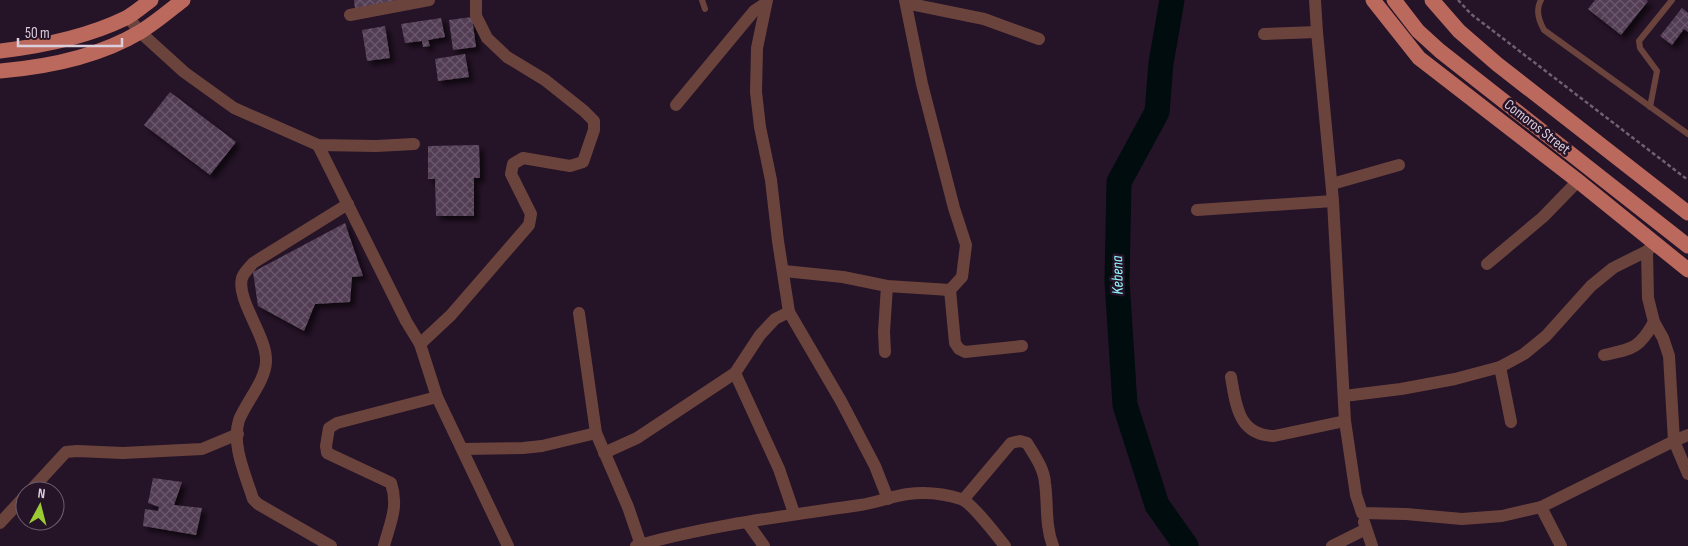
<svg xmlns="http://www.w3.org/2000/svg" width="1688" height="546" font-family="'Sofia Sans Condensed',sans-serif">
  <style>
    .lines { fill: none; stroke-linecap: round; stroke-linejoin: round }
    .river { stroke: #000c0e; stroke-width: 25 }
    .building { fill: url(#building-cross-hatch); filter: url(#shadow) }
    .path { stroke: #706072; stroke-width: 2.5; stroke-dasharray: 4 2.5; stroke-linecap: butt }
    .lane { stroke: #6b433d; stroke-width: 6 }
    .street { stroke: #6b433d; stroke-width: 12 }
    .primary { stroke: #bb695d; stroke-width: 15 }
    .labels { text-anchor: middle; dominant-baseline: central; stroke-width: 5; stroke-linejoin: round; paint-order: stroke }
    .street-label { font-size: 15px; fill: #dbcedc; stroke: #251327 }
    .water-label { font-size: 16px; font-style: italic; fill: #92f7ff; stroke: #251327 }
  </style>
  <defs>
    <pattern id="building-cross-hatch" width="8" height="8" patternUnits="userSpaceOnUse" patternTransform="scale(1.25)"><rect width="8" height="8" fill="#533e54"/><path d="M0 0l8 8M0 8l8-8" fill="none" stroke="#6b596c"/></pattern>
    <filter id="shadow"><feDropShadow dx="4.5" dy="4.5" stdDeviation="2.5" flood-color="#0009"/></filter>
  </defs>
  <rect width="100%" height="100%" fill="#251327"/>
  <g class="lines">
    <path class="river" d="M1172 0 1161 63 1157 112 1119 182 1117 281 1125 405 1157 505 1186 546"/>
  </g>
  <g class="building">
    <path d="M354 0H395V3L355 9Z"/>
    <path d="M1595 0H1646L1648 1 1621 35 1588 9Z"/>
    <path d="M1682 8 1688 13V32L1684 29 1672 45 1660 36Z"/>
    <path d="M472 17 476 47 453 50 449 20Z"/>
    <path d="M441 18 445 37 428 40 430 46 423 47 422 41 405 43 401 24Z"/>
    <path d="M385 26 390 58 367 61 362 30Z"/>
    <path d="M465 54 469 77 438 81 435 59Z"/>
    <path d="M170 92 236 142 210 175 144 125Z"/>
    <path d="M479 145 480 178H474V216H436L435 179H428V146Z"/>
    <path d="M345 223 363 276 352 277 350 302 315 304 304 331 258 306 253 272Z"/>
    <path d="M153 478 182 482 174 505 202 508 196 535 143 526 145 509 158 511 159 507 148 503Z"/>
  </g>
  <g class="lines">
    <path class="path" d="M1458 0 1471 14 1688 180"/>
    <g class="lane">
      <path d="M702 0 705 9"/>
      <path d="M1541 0C1535 10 1539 21 1544 30L1688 134"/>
      <path d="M1650 107 1657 71 1640 48 1639 41 1672 0"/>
    </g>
    <g class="street">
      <path d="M767 0 757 48 756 92 760 127 771 180 778 241 789 312 841 401 875 466 888 499"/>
      <path d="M1315 0 1317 32 1333 201 1345 421 1356 495 1362 513 1406 514 1462 519 1502 516 1541 507 1674 441 1669 356 1663 338 1654 322 1648 298 1647 251"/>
      <path d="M906 3 984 19 1039 39"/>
      <path d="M350 15 429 0"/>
      <path d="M128 17 140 32 184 72 234 108 318 145 376 146 414 144"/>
      <path d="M1264 34 1317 32"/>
      <path d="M676 105 754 11 766 3"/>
      <path d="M318 145 406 321 420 344 437 397 508 546"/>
      <path d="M1332 184 1399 165"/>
      <path d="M1197 210 1333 201"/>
      <path d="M1487 264 1543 217 1578 181"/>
      <path d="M784 271 843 277 887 286 950 290 962 277 966 245 954 208 922 84 905 0"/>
      <path d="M950 290 955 343 959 349 965 352 1022 346"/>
      <path d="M789 312 775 319 760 335 735 373 779 469 794 513"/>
      <path d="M579 313 596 433 628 507 641 545"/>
      <path d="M420 344 451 315 529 225 531 214 511 174 513 164 523 158 570 166 583 162 594 130V121L584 111 545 80 507 57 487 38 476 16V0"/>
      <path d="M885 352 884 332 887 286"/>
      <path d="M1604 355C1632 349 1639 349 1654 322"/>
      <path d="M1500 367 1511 422"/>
      <path d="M1231 377C1236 405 1238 435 1274 436L1345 421"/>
      <path d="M1344 396 1401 389 1455 379 1500 367 1524 354 1546 336 1591 286 1613 268 1647 251 1653 246"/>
      <path d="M1688 435 1674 441 1688 474"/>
      <path d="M462 449 523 448 542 446 596 433"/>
      <path d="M604 453 637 438 735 373"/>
      <path d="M30 491 66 452 77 451 123 453 202 449 238 434"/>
      <path d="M963 500 1011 443 1020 441 1027 443C1034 455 1044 468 1045 483 1048 504 1045 526 1053 546"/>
      <path d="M1541 507 1561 546"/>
      <path d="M747 522 764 546"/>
      <path d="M1364 522 1372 546"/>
      <path d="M0 523 25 496"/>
      <path d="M331 546 258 504 253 499C246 476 231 445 239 420 246 402 266 380 266 361 267 336 236 300 242 278 244 272 250 267 253 263L348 204"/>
      <path d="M384 546C390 523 399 507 391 483L327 453 326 446 329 428 337 423 437 397"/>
      <path d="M636 546C709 525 786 516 860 505 876 503 892 496 908 494 925 492 945 494 961 499 971 502 997 536 1005 546"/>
      <path d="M1332 546 1366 529"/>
    </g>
    <g class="primary">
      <path d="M1373 0 1419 58 1578 181 1688 270"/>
      <path d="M1394 0 1418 31 1440 51 1688 246"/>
      <path d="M1432 0 1459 31 1497 64 1688 213"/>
      <path d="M0 51C43 46 87 37 126 18 135 13 143 6 151 0"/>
      <path d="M0 71C48 67 98 57 140 32 155 23 169 11 183 0"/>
    </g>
  </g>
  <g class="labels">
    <g class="street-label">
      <text transform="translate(1537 127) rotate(38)">Comoros Street</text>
    </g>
    <g class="water-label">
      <text transform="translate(1118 275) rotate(-91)">Kebena</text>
    </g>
  </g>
  <g transform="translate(40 506) rotate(7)"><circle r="24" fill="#251327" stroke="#6e5e6f"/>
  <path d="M0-4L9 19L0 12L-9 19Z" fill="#9bcb33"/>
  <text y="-8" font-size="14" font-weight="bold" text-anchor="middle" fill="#dbcedc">N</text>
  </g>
  <path d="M18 38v8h104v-8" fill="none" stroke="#dbcedc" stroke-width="2.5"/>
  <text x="25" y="38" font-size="15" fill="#dbcedc" stroke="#251327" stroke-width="4" paint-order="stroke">50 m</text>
</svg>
